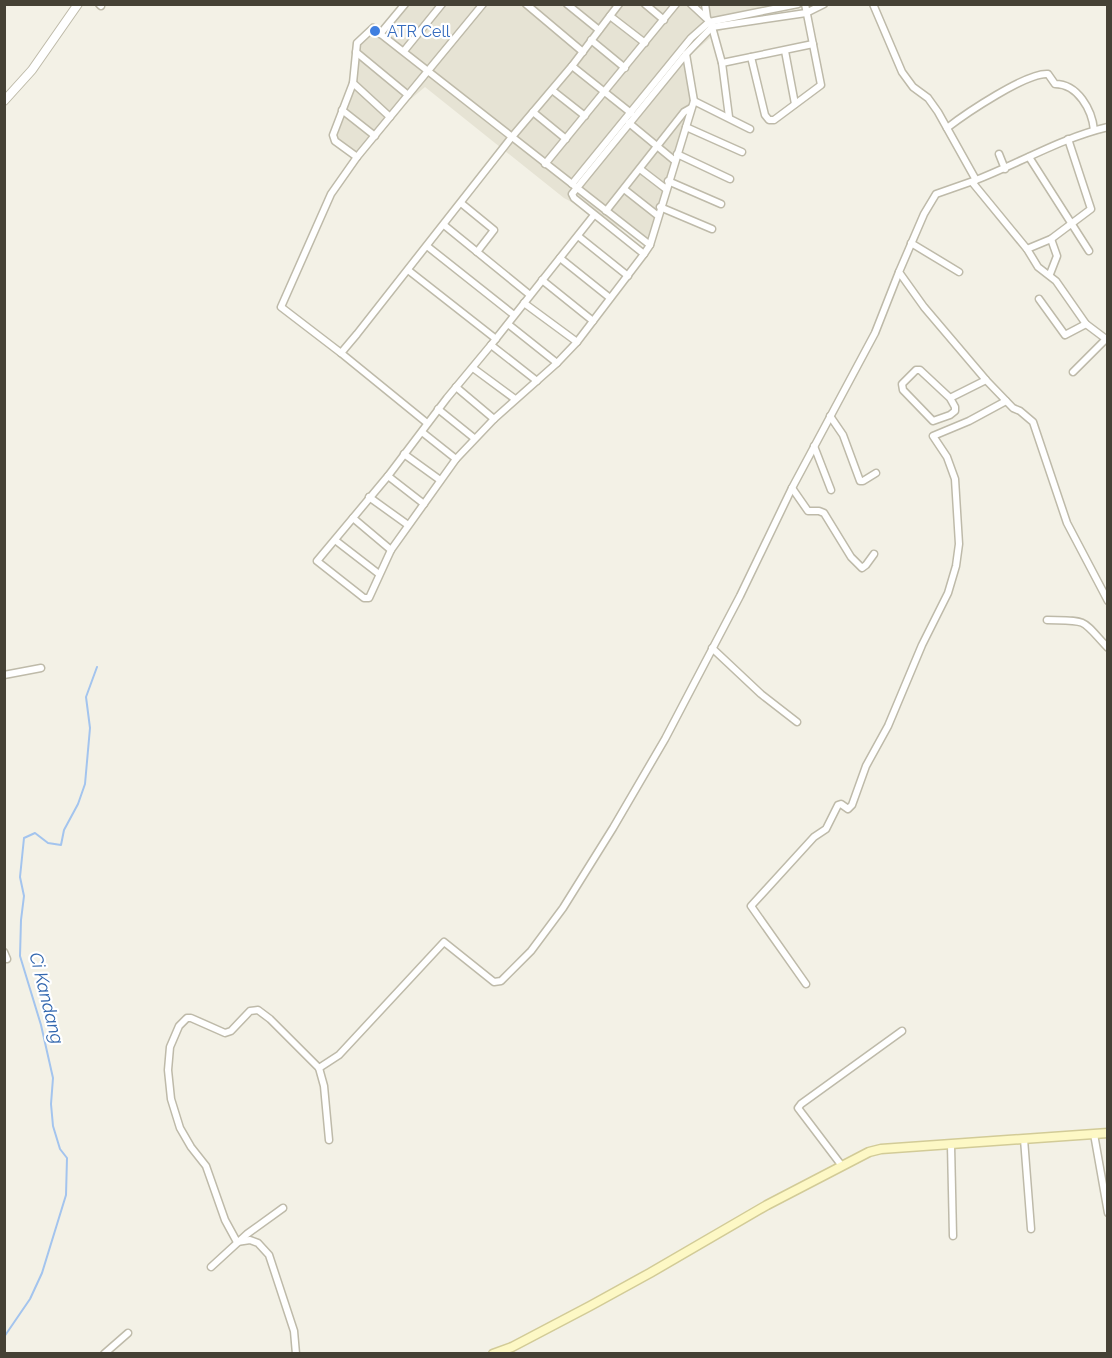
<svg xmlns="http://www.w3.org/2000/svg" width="1112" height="1358" font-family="Raleway,sans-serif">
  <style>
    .residential { fill: #e6e3d4 }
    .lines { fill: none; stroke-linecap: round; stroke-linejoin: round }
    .stream { stroke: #a3c4ee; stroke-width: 2 }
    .minor-casing { stroke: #bebaa9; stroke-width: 9 }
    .tertiary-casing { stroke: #bebaa9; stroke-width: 10 }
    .secondary-casing { stroke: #d2cb97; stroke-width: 11 }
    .minor { stroke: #fff; stroke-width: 6 }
    .tertiary { stroke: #fff; stroke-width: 8 }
    .secondary { stroke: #fdf8c5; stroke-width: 8 }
    .shop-dot { fill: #3f7fe0; stroke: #fff; stroke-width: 2 }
    .labels { text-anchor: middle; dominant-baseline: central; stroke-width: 4.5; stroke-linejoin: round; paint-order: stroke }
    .shop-label { font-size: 16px; fill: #366cbe; stroke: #fff; text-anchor: start }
    .water-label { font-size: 18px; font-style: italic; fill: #3166ae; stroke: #fff }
  </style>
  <rect width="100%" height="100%" fill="#f3f1e6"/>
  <path class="residential" d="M402 5H795L717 32 686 59 694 96 688 107 648 240 641 239 564 198 425 87 393 114 358 156 332 137 352 84 355 49 374 25 381 29Z"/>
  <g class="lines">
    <path class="stream" d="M4 1337 30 1299 42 1273 66 1195 67 1158 60 1149 53 1126 51 1104 53 1078 41 1025 20 956 21 920 24 896 20 877 24 838 35 833 48 843 61 845 64 830 78 804 85 784 90 728 86 697 97 667"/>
    <g class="minor-casing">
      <g id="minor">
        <path d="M99 4 101 6"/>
        <path d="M526 4 583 52"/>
        <path d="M567 4 599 30"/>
        <path d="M645 4 664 20"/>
        <path d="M691 4 706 18"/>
        <path d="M873 4 902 72 913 87 928 98 938 112 976 180 936 194 924 214 899 272 924 307 986 380 1013 408 1020 411 1033 422 1067 523 1108 601"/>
        <path d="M610 16 645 43"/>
        <path d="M380 34 405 4"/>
        <path d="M591 40 625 68"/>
        <path d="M404 51 442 4"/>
        <path d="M785 51 795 104"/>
        <path d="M356 52 408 95"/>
        <path d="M751 57 765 115 769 120H774L821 85 805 4"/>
        <path d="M722 63 813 44"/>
        <path d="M572 66 631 113"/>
        <path d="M353 83 390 117"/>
        <path d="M552 90 585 116"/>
        <path d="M694 101 750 129"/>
        <path d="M342 110 375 136"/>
        <path d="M533 112 566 139"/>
        <path d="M729 117 722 63 712 27 806 13 824 4"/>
        <path d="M629 123 675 161"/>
        <path d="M686 127 742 152"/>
        <path d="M947 128C965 114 1027 72 1048 74L1055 84C1078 84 1092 110 1094 130"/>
        <path d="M677 154 730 179"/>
        <path d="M999 154 1005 169"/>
        <path d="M357 157 335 141 333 135 353 83 357 43 373 28 650 245"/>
        <path d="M1029 157 1089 251"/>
        <path d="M545 164 676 4"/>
        <path d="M640 169 666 189"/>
        <path d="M976 180C1020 163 1061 138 1108 127"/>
        <path d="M668 181 721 204"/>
        <path d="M972 182 1027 249 1051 239 1091 209 1068 139"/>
        <path d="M572 184 691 38 709 22 798 4"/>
        <path d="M624 189 657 215"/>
        <path d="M461 203 494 230 477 252"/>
        <path d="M660 207 712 229"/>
        <path d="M606 211 684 112 691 108"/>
        <path d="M594 215 491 345 447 398 388 476 317 561 364 598H369L391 550 456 459 494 419 557 363 577 342 644 254 574 198 572 194 686 54 712 27 707 18 705 4"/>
        <path d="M444 225 530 295"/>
        <path d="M578 236 628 276"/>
        <path d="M911 243 959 272"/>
        <path d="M427 246 514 315"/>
        <path d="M1027 249 1038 267 1056 281 1086 324 1106 339 1073 372"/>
        <path d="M644 254 650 245 694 101 686 54"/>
        <path d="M560 258 610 298"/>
        <path d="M408 270 496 339"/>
        <path d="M1050 274 1057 256 1051 239"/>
        <path d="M542 280 593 321"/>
        <path d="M1039 299 1065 335 1086 324"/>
        <path d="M524 303 577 342"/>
        <path d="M508 324 557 363"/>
        <path d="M491 345 537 381"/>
        <path d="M341 353 357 334 511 138 572 66 619 4"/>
        <path d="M473 368 515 399"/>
        <path d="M456 387 494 419"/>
        <path d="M950 398 955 407V411L950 415 933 421 903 390 902 384 916 370H920L950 398 986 380"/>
        <path d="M438 409 474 438"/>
        <path d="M830 416 843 435 860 481H863L876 473"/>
        <path d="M427 423 341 353 281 307 331 194 357 157 483 4"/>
        <path d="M422 432 456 459"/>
        <path d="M814 446 831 490"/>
        <path d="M404 454 440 480"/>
        <path d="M388 476 424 504"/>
        <path d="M792 488 808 511H819L824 513 851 557 862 568 866 565 874 554"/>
        <path d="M369 497 408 525"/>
        <path d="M353 518 391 550"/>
        <path d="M335 540 379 574"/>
        <path d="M1047 620C1089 621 1080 618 1108 648"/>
        <path d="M712 648 761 694 797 722"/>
        <path d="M4 675 41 668"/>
        <path d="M4 952 7 959"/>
        <path d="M806 984 751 906 814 837 826 829 838 805 841 804 848 809 852 805 866 766 888 726 922 645 948 593 956 566 959 544 955 479 947 457 933 436 969 421 1006 401"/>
        <path d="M319 1068 339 1055 444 942 494 982 501 981 531 951 563 908 613 828 665 739 740 596 792 488 875 333 899 272"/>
        <path d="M1094 1134 1108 1213"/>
        <path d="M1024 1139 1031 1229"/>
        <path d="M951 1145 953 1236"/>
        <path d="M842 1166 798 1108 801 1104 902 1031"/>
        <path d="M237 1242 225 1220 206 1166 191 1147 180 1128 171 1099 168 1070 170 1047 179 1026 187 1018H191L225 1033 231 1031 250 1011 258 1010 270 1019 319 1068 324 1086 329 1140"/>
        <path d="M237 1242 250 1240 258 1243 269 1255 294 1331 296 1354"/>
        <path d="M211 1267 247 1234 283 1208"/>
        <path d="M104 1354 128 1333"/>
      </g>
    </g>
    <g class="tertiary-casing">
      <path id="tertiary" d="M4 101 32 70 78 4"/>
    </g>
    <g class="secondary-casing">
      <path id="secondary" d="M493 1354 512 1347 590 1306 650 1273 767 1205 869 1152 881 1149 1108 1133"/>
    </g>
    <use href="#minor" class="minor"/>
    <use href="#tertiary" class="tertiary"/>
    <use href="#secondary" class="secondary"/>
  </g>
  <circle class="shop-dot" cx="375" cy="31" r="6"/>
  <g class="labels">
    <g class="shop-label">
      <text x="387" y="31">ATR Cell</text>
    </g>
    <g class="water-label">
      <text transform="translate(47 998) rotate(76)">Ci Kandang</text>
    </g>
  </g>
  <rect width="1112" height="1358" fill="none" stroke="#454135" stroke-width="12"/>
</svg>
